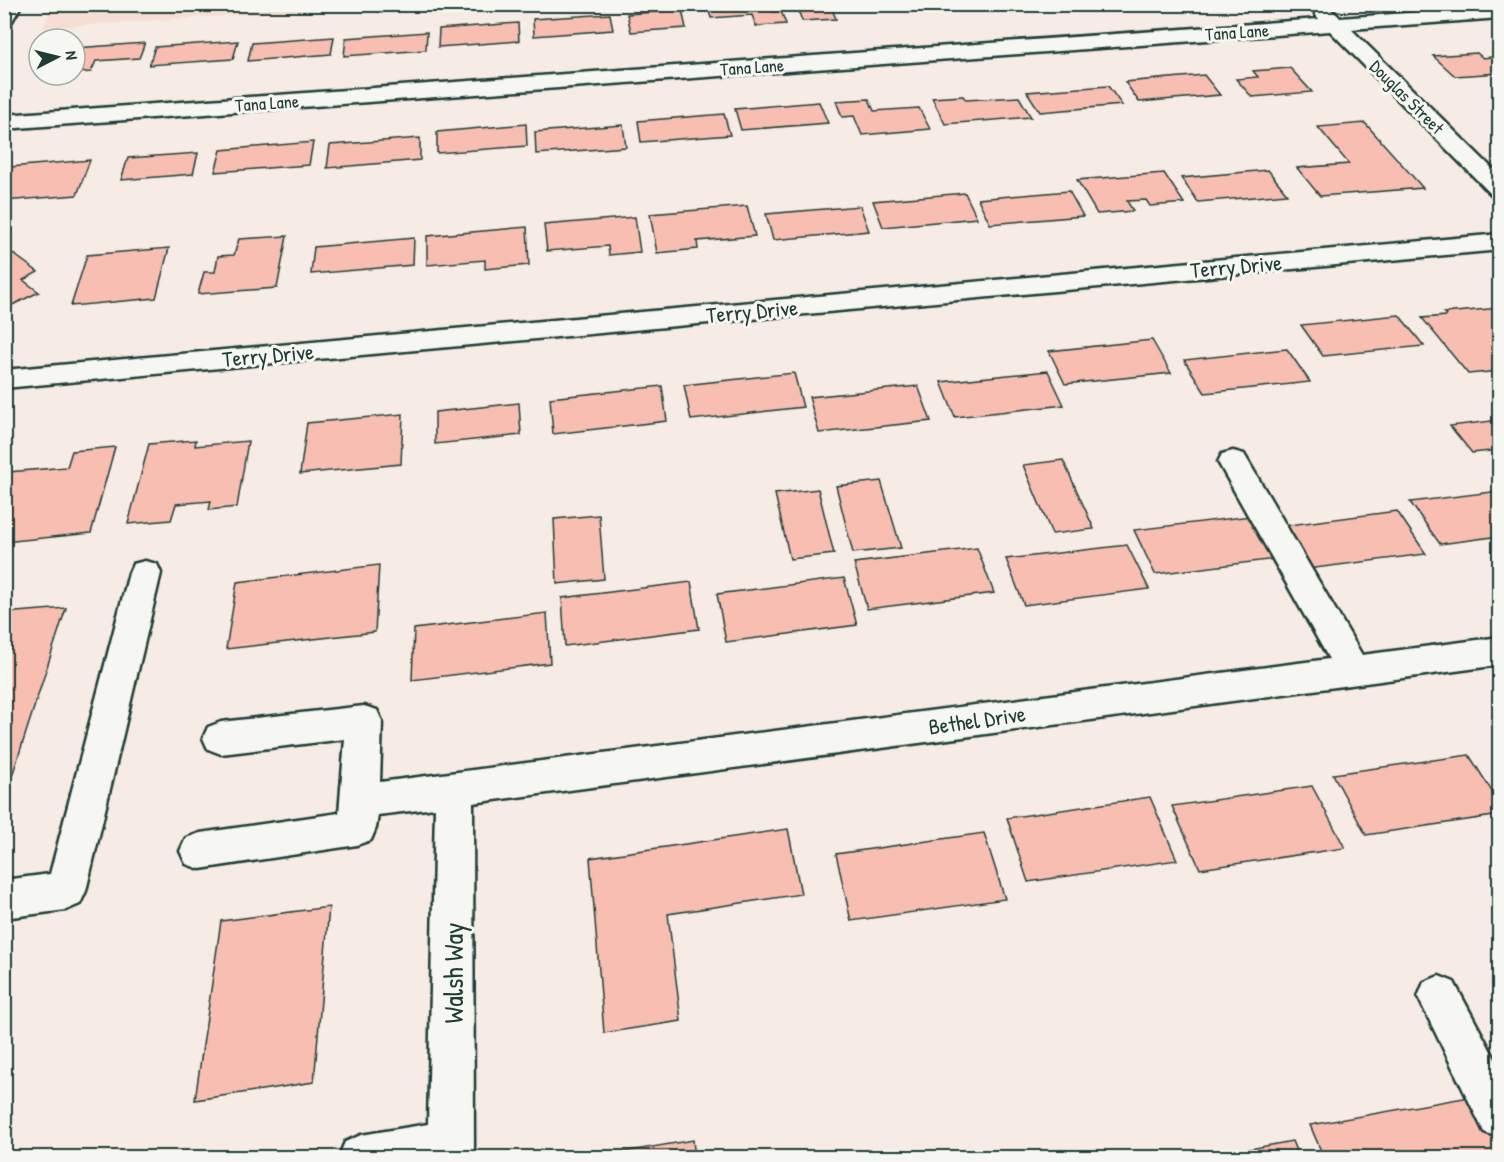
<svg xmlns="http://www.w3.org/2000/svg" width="1504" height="1162" font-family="'Patrick Hand',sans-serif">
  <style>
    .built { fill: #f7ded5 }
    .building { fill: #f8beb1; stroke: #1f3d34; stroke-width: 1.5 }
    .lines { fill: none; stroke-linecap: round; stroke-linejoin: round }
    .minor-casing { stroke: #1f3d34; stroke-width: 5 }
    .minor { fill: #f6f6f2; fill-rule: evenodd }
    .labels { text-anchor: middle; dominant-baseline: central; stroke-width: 6; stroke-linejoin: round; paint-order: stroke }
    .far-street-label { font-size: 18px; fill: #1f3d34; stroke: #f6f6f2 }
    .street-label { font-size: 22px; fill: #1f3d34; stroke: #f6f6f2 }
    .near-street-label { font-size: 27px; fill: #1f3d34; stroke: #f6f6f2 }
  </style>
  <rect width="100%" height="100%" fill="#f6ebe5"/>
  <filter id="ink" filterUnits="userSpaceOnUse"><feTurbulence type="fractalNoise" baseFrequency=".0167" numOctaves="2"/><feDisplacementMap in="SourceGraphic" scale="12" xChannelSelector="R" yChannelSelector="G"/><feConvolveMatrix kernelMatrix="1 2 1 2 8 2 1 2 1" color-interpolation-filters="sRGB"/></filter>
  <g filter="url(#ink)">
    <path class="built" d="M54 5V4L386 5 43 28Z"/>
    <g class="building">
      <path d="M707 4H771L773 12 781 11 786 24 756 26 752 15 711 18Z"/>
      <path d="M796 4H830L836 19 802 21Z"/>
      <path d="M889 4H966L967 5 892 10Z"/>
      <path d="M974 4H1003L1006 8 977 10Z"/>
      <path d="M682 10 686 28 631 32 627 14Z"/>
      <path d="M610 14 613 30 534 36 533 19Z"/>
      <path d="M518 23 519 41 438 47 439 29Z"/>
      <path d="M427 32 426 50 344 56 346 38Z"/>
      <path d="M334 37 331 54 248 61 252 43Z"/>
      <path d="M238 41 233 59 149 65 155 47Z"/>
      <path d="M145 43 139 58 96 61 91 72 75 73V48Z"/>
      <path d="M1477 53 1483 58 1500 56V73L1455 76 1433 56Z"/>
      <path d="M1290 68 1312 92 1252 97 1236 79 1258 77 1253 71Z"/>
      <path d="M1204 75 1220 95 1139 102 1125 82Z"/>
      <path d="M1108 86 1122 105 1040 112 1027 92Z"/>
      <path d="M963 96 966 100 1019 97 1031 117 945 124 932 98Z"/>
      <path d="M869 99 874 111 919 108 930 129 862 135 854 116 842 117 836 101Z"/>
      <path d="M819 102 828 123 741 130 735 109Z"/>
      <path d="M724 114 730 135 641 142 638 121Z"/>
      <path d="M1365 123 1423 188 1320 196 1297 168 1349 164 1318 127Z"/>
      <path d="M526 124 527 146 437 153V132Z"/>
      <path d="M623 125 626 147 536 154 535 132Z"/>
      <path d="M420 138V160L327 168 330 145Z"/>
      <path d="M313 142 309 165 215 172 221 150Z"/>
      <path d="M198 153 193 174 121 180 128 158Z"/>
      <path d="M90 160 77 195 4 201V180L10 167Z"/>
      <path d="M1268 170 1287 194 1198 202 1181 178Z"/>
      <path d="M1164 173 1184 203 1150 206 1146 200 1127 201 1133 211 1097 214 1077 180Z"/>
      <path d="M1069 191 1083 216 990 224 978 199Z"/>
      <path d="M965 193 977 218 883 227 873 201Z"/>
      <path d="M747 206 755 236 697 241 698 249 657 253 650 214Z"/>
      <path d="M860 206 869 231 773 240 766 214Z"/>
      <path d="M635 217 640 252 609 255 608 246 547 251 544 225Z"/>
      <path d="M527 227 529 265 485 269V260L427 265V236Z"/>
      <path d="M287 236 277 288 198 294 204 272H215L218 256 234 255 239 239Z"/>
      <path d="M414 238 413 265 311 274 314 247Z"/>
      <path d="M169 248 156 298 71 306 87 255Z"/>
      <path d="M8 250 38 272 23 280 39 292 4 309V252Z"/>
      <path d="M1500 308V346L1491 347 1500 357V371L1468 374 1422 318 1446 316 1444 313Z"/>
      <path d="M1399 315 1424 346 1323 356 1301 325Z"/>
      <path d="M1152 340 1171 373 1065 384 1049 351Z"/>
      <path d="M1287 349 1310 382 1205 393 1184 360Z"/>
      <path d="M1048 371 1064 405 955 417 941 382Z"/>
      <path d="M794 373 803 407 691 420 684 385Z"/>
      <path d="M662 386 667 421 553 434 550 398Z"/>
      <path d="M918 386 931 421 819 433 809 397Z"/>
      <path d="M519 403 521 435 435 444V412Z"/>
      <path d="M403 414 401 464 300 474 307 423Z"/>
      <path d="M1500 420V450L1472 453 1450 426Z"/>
      <path d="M196 440 195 446 248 441 237 507 209 510 211 501 176 504 171 520 128 524 149 444Z"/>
      <path d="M115 447 91 533 4 542V483L8 472 67 467 72 451Z"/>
      <path d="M1063 460 1094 529 1052 534 1023 465Z"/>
      <path d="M881 481 901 548 853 553 836 486Z"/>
      <path d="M818 489 834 554 790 559 775 494Z"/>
      <path d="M1500 491V536L1440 544 1410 502Z"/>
      <path d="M1397 511 1426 554 1307 569 1281 526Z"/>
      <path d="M599 515 604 579 557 584 554 519Z"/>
      <path d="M1251 516 1276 559 1155 574 1134 530Z"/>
      <path d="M1127 545 1149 589 1024 605 1006 559Z"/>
      <path d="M977 548 994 593 867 609 854 563Z"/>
      <path d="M379 565 375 632 226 649 237 582Z"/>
      <path d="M844 578 857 625 726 642 717 594Z"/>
      <path d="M691 582 699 629 565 646 562 598Z"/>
      <path d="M66 608 4 801V613Z"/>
      <path d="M547 613 550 663 412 680 414 629Z"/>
      <path d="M1469 755 1500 804V815L1366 835 1333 774Z"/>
      <path d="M1312 786 1345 848 1200 869 1172 806Z"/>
      <path d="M1150 797 1177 860 1028 882 1007 818Z"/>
      <path d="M788 829 801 894 668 914 681 1021 604 1033 590 858Z"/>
      <path d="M984 833 1005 899 851 921 836 854Z"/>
      <path d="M329 907 314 1082 195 1100 221 921Z"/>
      <path d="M1475 1096 1500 1142V1158H1324L1310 1125Z"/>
      <path d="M693 1140 695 1158H612L611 1154Z"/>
      <path d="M1292 1141 1299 1158H1202Z"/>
    </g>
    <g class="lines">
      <g class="minor-casing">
        <g id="minor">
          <path d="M4 4H22L11 23 4 25Z"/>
          <path d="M1500 6V18L1351 29 1500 176V197L1492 195 1330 31 4 129V115L1319 19 1315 14 1318 10C1329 7 1333 10 1340 18Z"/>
          <path d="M1500 234V250L4 388V370Z"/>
          <path d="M1233 451 1244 454 1362 655 1500 637V665L473 803 474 1158H338L345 1142 361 1135 428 1124 435 808 378 815 376 828 371 840 357 845 200 869 186 864 180 851 186 838 200 833 339 813 345 739 221 754 208 749 203 738 208 727 221 722 364 706 377 710 382 721 380 782 1329 659 1218 462 1222 454Z"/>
          <path d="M145 561 157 564 161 573 86 891 80 904 66 910 4 918V880L50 874 129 573 133 564Z"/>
          <path d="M1439 976 1454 982 1500 1068V1138L1484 1132 1418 997 1424 982Z"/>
        </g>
      </g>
      <use href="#minor" class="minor"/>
    </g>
  </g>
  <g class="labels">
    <g class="far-street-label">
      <text transform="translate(1237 32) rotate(-4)">Tana Lane</text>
      <text transform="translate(752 67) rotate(-4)">Tana Lane</text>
      <text transform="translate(1407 97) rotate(45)">Douglas Street</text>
      <text transform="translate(267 103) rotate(-4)">Tana Lane</text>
    </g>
    <g class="street-label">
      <text transform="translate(1236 266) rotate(-5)">Terry Drive</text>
      <text transform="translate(752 311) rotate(-5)">Terry Drive</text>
      <text transform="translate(268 355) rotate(-5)">Terry Drive</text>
      <text transform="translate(977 720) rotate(-8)">Bethel Drive</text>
    </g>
    <g class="near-street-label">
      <text transform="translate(453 973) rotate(-90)">Walsh Way</text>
    </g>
  </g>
  <rect width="1504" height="1162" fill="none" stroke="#f6f6f2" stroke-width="24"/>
  <rect x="12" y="12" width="1480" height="1138" fill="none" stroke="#1f3d34" stroke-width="2" filter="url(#ink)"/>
  <g transform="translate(57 57) rotate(83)"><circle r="28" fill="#f6f6f2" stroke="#a0aca6" stroke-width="1.5"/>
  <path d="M0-4.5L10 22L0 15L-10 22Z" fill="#1f3d34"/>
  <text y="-9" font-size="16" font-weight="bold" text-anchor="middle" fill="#1f3d34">N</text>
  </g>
</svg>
